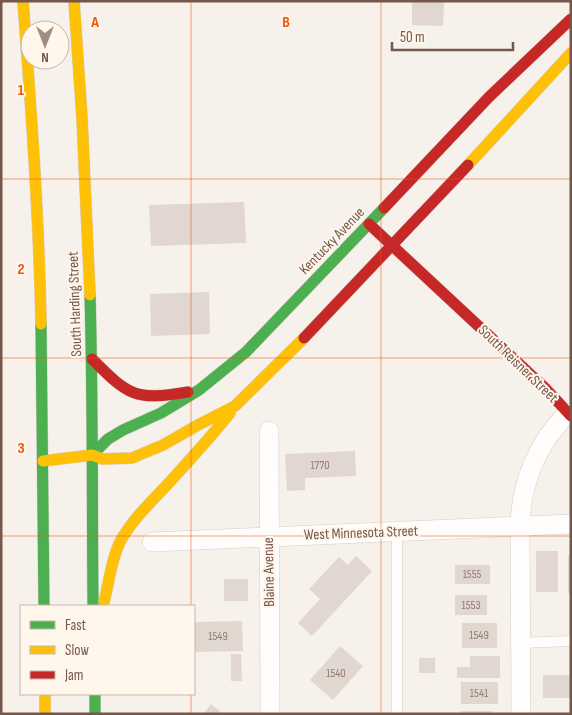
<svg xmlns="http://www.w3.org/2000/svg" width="572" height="715" font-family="'Sofia Sans Condensed',sans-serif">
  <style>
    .building { fill: #e1d7d0 }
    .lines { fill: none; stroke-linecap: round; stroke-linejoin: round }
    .lane-casing { stroke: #d6cdc8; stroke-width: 11 }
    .street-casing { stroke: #d6cdc8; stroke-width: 20 }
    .fast-casing { stroke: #d6cdc7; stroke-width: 12 }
    .slow-casing { stroke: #d6cdc7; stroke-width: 12 }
    .jam-casing { stroke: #d6cdc7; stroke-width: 12 }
    .lane { stroke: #fefdfc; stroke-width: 10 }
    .street { stroke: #fefdfc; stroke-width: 19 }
    .fast { stroke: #4caf50; stroke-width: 11 }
    .slow { stroke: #ffc107; stroke-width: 11 }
    .jam { stroke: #c62828; stroke-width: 11 }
    .grid { fill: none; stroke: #e8590c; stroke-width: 1; stroke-opacity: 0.55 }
    .labels { text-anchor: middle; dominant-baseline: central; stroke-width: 4; stroke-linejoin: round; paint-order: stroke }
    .number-label { font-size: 12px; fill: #927a6f }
    .street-label { font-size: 15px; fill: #75574b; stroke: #fff6ec }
    .grid-label { font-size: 16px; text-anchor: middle; font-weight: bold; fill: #e8590c; stroke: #fff6ec; stroke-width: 4; stroke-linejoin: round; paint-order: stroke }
  </style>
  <rect width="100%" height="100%" fill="#f7f1eb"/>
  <g class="building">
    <path d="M412 1H444L443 26 412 25Z"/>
    <path d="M244 202 246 243 151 246 149 205Z"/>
    <path d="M209 292 210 334 151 336 150 294Z"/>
    <path d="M355 451 356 476 305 478V490L287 491 285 454Z"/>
    <rect x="536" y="551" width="22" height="41"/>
    <rect x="568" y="555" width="3" height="38"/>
    <path d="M356 556 372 571 312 636 298 623 320 599 309 589 339 557 348 565Z"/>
    <rect x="455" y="565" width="35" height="19"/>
    <rect x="224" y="579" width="24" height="22"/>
    <rect x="455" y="595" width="32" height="20"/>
    <path d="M242 621 243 651 194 652V622Z"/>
    <rect x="462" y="623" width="35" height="25"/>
    <path d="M340 646 363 666 333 700 310 680Z"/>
    <path d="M231 654H241L242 681H231Z"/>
    <path d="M470 656H500V678H457V667H470Z"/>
    <rect x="419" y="658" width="16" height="15"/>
    <rect x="543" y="675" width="28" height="23"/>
    <rect x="461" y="682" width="37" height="22"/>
    <path d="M211 704 223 714H203Z"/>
    <rect x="461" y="711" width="32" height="3"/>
  </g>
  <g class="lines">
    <g class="lane-casing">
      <g id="lane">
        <path d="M397 532V714"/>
        <path d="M521 643 571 641"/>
      </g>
    </g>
    <g class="street-casing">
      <g id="street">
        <path d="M269 431 270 714"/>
        <path d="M152 542 571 524"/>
        <path d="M521 714 520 526C521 483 537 443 568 413"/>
      </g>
    </g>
    <g class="fast-casing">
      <g id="fast">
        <path d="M90 295C93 399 92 502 93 606"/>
        <path d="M41 324 44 606"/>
        <path d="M92 455 108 439 123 430 161 413 199 390 246 352 384 208"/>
        <path d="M95 694V714"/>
      </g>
    </g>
    <g class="slow-casing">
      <g id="slow">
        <path d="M23 1C31 108 39 216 41 324"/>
        <path d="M74 1 82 118 90 295"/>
        <path d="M468 165 571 53"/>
        <path d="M43 461 92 455 103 459 132 458 163 445 198 425 235 406 304 338"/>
        <path d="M104 602C109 583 111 560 120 542 131 521 150 503 166 486 188 462 210 438 230 413"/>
        <path d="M45 694V714"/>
      </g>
    </g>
    <g class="jam-casing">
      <g id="jam">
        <path d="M384 208 489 97 571 19"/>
        <path d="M369 224 545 388 571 416"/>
        <path d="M304 338 468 165"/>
        <path d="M92 359C129 396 135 401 188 392"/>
      </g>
    </g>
    <use href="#lane" class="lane"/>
    <use href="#street" class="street"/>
    <use href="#fast" class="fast"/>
    <use href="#slow" class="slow"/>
    <use href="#jam" class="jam"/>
  </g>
  <path class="grid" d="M191 1V606M381 1V714M1 179H571M1 358H571M1 536H571M191 694V714"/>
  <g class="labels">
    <g class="number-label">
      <text x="320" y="465">1770</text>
      <text x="472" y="574">1555</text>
      <text x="471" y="605">1553</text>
      <text x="479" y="635">1549</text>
      <text x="218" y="636">1549</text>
      <text x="336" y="673">1540</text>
      <text x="479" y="693">1541</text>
    </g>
    <g class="street-label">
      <text transform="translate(332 241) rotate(-46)">Kentucky Avenue</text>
      <text transform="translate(75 304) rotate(-92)">South Harding Street</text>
      <text transform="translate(518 364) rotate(44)">South Reisner Street</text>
      <text transform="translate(361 533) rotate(-2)">West Minnesota Street</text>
      <text transform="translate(269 572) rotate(-91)">Blaine Avenue</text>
    </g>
  </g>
  <g class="grid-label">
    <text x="95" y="27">A</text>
    <text x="286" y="27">B</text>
    <text x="21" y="95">1</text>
    <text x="21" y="274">2</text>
    <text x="21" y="453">3</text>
  </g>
  <rect width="572" height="715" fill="none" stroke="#75574b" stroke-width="5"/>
  <rect x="20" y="605" width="175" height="90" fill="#fff6ec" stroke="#c8b6ac"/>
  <rect x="30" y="621" width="25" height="8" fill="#4caf50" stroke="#c8b6ac"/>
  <text x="65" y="630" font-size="15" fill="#75574b">Fast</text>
  <rect x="30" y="646" width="25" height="8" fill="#ffc107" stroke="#c8b6ac"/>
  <text x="65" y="655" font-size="15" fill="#75574b">Slow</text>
  <rect x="30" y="671" width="25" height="8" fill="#c62828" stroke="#c8b6ac"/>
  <text x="65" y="680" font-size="15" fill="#75574b">Jam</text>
  <g transform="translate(45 45) rotate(180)"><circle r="24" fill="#fff6ec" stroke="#c8b6ac"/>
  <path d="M0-4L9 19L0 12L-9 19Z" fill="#a28d83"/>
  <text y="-8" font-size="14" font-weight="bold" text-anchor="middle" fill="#75574b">N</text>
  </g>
  <path d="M392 42v8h121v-8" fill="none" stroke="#75574b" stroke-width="2.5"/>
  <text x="400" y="42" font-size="15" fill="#75574b" stroke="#fff6ec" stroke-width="4" paint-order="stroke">50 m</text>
</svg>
